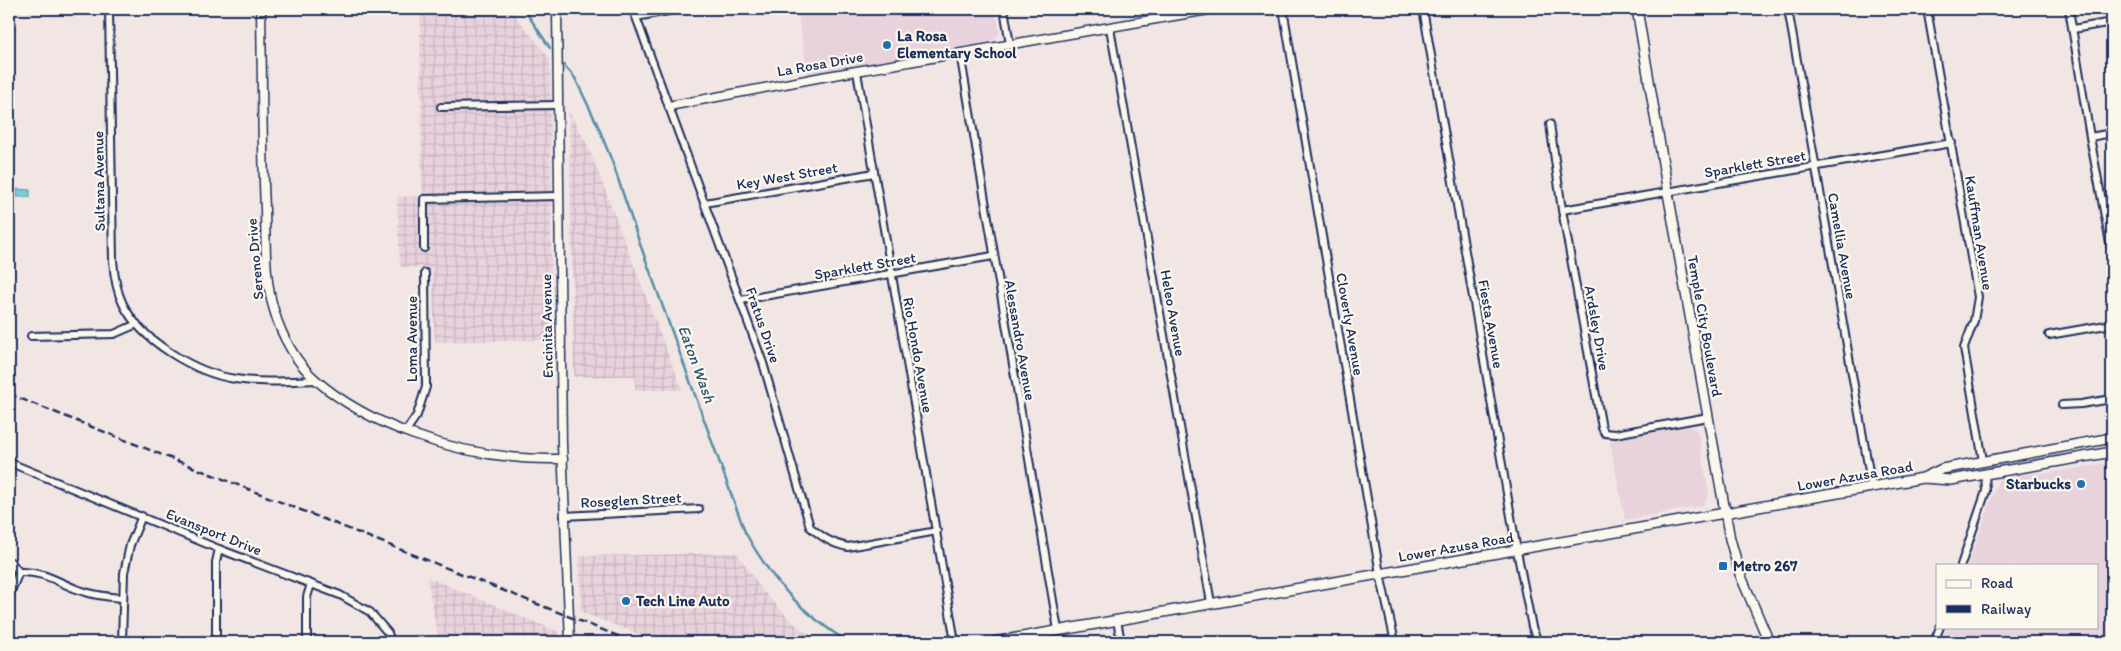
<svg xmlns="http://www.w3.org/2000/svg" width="2121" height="651" font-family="Itim,sans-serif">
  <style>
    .built { fill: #e8d2dc }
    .industrial { fill: url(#industrial-grid) }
    .water { fill: #7ccdd5; stroke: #558ea5 }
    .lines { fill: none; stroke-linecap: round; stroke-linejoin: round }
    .stream { stroke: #558ea5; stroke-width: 2.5 }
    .minor-casing { stroke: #1b2f5e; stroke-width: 10 }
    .tertiary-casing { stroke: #1b2f5e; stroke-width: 11 }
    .secondary-casing { stroke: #1b2f5e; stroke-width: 12 }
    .minor { stroke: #fbf7ec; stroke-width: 6 }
    .tertiary { stroke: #fbf7ec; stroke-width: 8 }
    .secondary { stroke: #fbf7ec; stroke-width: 9 }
    .rail { stroke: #1b2f5e; stroke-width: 2.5; stroke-dasharray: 8 4; stroke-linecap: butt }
    .poi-dot { fill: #1f6fb2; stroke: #fbf7ec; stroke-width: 2 }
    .labels { text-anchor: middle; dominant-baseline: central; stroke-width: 4.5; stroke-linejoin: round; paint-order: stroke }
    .poi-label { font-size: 15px; font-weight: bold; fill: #1b2f5e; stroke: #fbf7ec; text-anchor: start }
    .street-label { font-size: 15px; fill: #1b2f5e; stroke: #fbf7ec }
    .water-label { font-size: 16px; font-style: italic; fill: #33567c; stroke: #fbf7ec }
  </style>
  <defs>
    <pattern id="industrial-grid" width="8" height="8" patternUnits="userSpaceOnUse" patternTransform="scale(1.25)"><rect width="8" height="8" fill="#e8d2dc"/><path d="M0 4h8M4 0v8" fill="none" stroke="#c6b5bf"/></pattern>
  </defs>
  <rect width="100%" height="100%" fill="#f2e6e5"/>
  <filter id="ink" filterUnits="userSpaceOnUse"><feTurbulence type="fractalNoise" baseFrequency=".02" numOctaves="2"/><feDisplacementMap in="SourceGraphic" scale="10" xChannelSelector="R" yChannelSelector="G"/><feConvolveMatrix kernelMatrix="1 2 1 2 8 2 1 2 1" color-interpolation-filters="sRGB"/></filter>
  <g filter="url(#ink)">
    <g class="built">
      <path d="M797 9H995L1000 33 993 41 808 74Z"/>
      <path d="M1688 426 1693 427 1698 432 1709 495 1707 499 1702 506 1625 520 1610 442 1619 438Z"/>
      <path d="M2112 462V642H1942L1947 627H2097V565H1968L1999 478 2022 474 2048 473Z"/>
    </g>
    <g class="industrial">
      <path d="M420 9H510L550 59 552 340 435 342 432 269 400 267 397 197 422 196Z"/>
      <path d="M569 112 588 146 682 390H635V376L574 377Z"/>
      <path d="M737 553 763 591 792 622 818 642H659L581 612 579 556Z"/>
      <path d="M427 577 559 632V642H439Z"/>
      <path d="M1105 634 1109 636 1113 642H1054Z"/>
    </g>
    <path class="water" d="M17 189 30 190V197H17Z"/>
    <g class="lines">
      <g class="stream">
        <path d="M524 9 550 48"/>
        <path d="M564 65 575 78 598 126 613 164 640 244 745 532C772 581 800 612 848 642"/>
      </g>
      <g class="minor-casing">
        <g id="minor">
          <path d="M109 9 113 260C114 275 116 290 123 304 141 341 196 373 235 379 261 383 289 381 316 380"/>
          <path d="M633 9 763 363 810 527C822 537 832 544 848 547L937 531"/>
          <path d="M1004 9 1010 44"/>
          <path d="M1283 9 1380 574 1395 642"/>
          <path d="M1423 9 1517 551 1532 627 1538 642"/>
          <path d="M1788 9 1872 488"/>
          <path d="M1927 9 1978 297 1974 321 1964 348 1983 461"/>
          <path d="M2069 9 2090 137 2112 254"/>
          <path d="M636 17 679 9"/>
          <path d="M1110 28 1211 603"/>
          <path d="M2073 29 2112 22"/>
          <path d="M960 53 1058 630"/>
          <path d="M857 72 955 642"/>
          <path d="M441 107 557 105"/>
          <path d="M1550 124 1562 210 1602 428 1605 433 1615 434 1708 417"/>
          <path d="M2090 137 2112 133"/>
          <path d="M705 203 874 173"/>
          <path d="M1562 210 1952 143"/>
          <path d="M424 248V199L558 196"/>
          <path d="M741 300 993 256"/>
          <path d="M2049 335 2112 324"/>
          <path d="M31 336 114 334 137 324"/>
          <path d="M2062 405 2081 404 2112 399"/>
          <path d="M406 431 417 415 426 387 425 273"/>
          <path d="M13 464 219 549 340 595 370 612 388 633 391 642"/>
          <path d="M564 516 699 509"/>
          <path d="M11 562 19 572C44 571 57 582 79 590 93 595 108 597 122 598"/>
          <path d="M1961 565 1986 491 1985 473"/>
          <path d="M9 596 19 572"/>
          <path d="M1117 620 1121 642"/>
          <path d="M122 642 124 573 130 545 142 516"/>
          <path d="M216 642V562L219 549"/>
          <path d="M307 642V597L311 584"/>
          <path d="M1934 642 1940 627"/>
        </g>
      </g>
      <g class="tertiary-casing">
        <g id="tertiary">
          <path d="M261 9C262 75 262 142 265 209 266 242 264 278 274 310 281 335 296 363 316 380 369 426 452 453 522 458 535 459 549 459 563 459"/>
          <path d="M557 9 562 445 570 642"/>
          <path d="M669 106 822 77 1214 9"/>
        </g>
      </g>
      <g class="secondary-casing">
        <g id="secondary">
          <path d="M1637 9 1668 193 1730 539 1740 574 1769 642"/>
          <path d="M1925 477 1942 469 2112 438"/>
          <path d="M994 642 1923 478 1951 480 2112 452"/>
        </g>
      </g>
      <use href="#minor" class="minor"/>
      <use href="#tertiary" class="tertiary"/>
      <use href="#secondary" class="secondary"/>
      <path class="rail" d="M9 394 633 642"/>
    </g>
  </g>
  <g class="poi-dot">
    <circle cx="887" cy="45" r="5"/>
    <circle cx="2081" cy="484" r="5"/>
    <rect x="1718" y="561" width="10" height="10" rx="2.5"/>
    <circle cx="626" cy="601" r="5"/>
  </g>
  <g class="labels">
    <g class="poi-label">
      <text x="897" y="36">La Rosa<tspan x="897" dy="17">Elementary School</tspan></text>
      <text x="2071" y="484" text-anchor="end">Starbucks</text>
      <text x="1733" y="566">Metro 267</text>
      <text x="636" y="601">Tech Line Auto</text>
    </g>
    <g class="street-label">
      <text transform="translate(820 64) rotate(-10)">La Rosa Drive</text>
      <text transform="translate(1755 164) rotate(-10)">Sparklett Street</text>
      <text transform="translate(787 176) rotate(-10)">Key West Street</text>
      <text transform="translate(99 181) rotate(-91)">Sultana Avenue</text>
      <text transform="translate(1979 233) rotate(81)">Kauffman Avenue</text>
      <text transform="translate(1842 246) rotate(80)">Camellia Avenue</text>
      <text transform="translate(255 259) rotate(-95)">Sereno Drive</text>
      <text transform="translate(865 266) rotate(-10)">Sparklett Street</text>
      <text transform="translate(1173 313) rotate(80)">Heleo Avenue</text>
      <text transform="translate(1350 324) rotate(80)">Cloverly Avenue</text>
      <text transform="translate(1491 324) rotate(80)">Fiesta Avenue</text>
      <text transform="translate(763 325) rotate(71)">Fratus Drive</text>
      <text transform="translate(547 326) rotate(-91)">Encinita Avenue</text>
      <text transform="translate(1705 326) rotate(80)">Temple City Boulevard</text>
      <text transform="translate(1597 328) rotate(80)">Ardsley Drive</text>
      <text transform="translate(412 339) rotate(-90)">Loma Avenue</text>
      <text transform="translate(1020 340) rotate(80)">Alessandro Avenue</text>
      <text transform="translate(918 355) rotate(80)">Rio Hondo Avenue</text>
      <text transform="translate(1855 476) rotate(-10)">Lower Azusa Road</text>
      <text transform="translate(631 500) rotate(-3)">Roseglen Street</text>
      <text transform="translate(214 532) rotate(22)">Evansport Drive</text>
      <text transform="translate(1456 547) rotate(-10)">Lower Azusa Road</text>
    </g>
    <g class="water-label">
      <text transform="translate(697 364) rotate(70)">Eaton Wash</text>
    </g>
  </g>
  <rect width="2121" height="651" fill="none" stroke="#fbf7ec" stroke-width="30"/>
  <rect x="15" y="15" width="2091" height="621" fill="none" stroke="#1b2f5e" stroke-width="2" filter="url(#ink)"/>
  <rect x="1936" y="564" width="162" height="65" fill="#fbf7ec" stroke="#a1a7b3"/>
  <rect x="1946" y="580" width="25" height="8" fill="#fbf7ec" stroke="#a1a7b3"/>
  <text x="1981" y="588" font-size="15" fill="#1b2f5e">Road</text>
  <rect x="1946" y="605" width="25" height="8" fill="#1b2f5e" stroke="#a1a7b3"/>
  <text x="1981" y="614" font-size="15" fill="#1b2f5e">Railway</text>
</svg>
